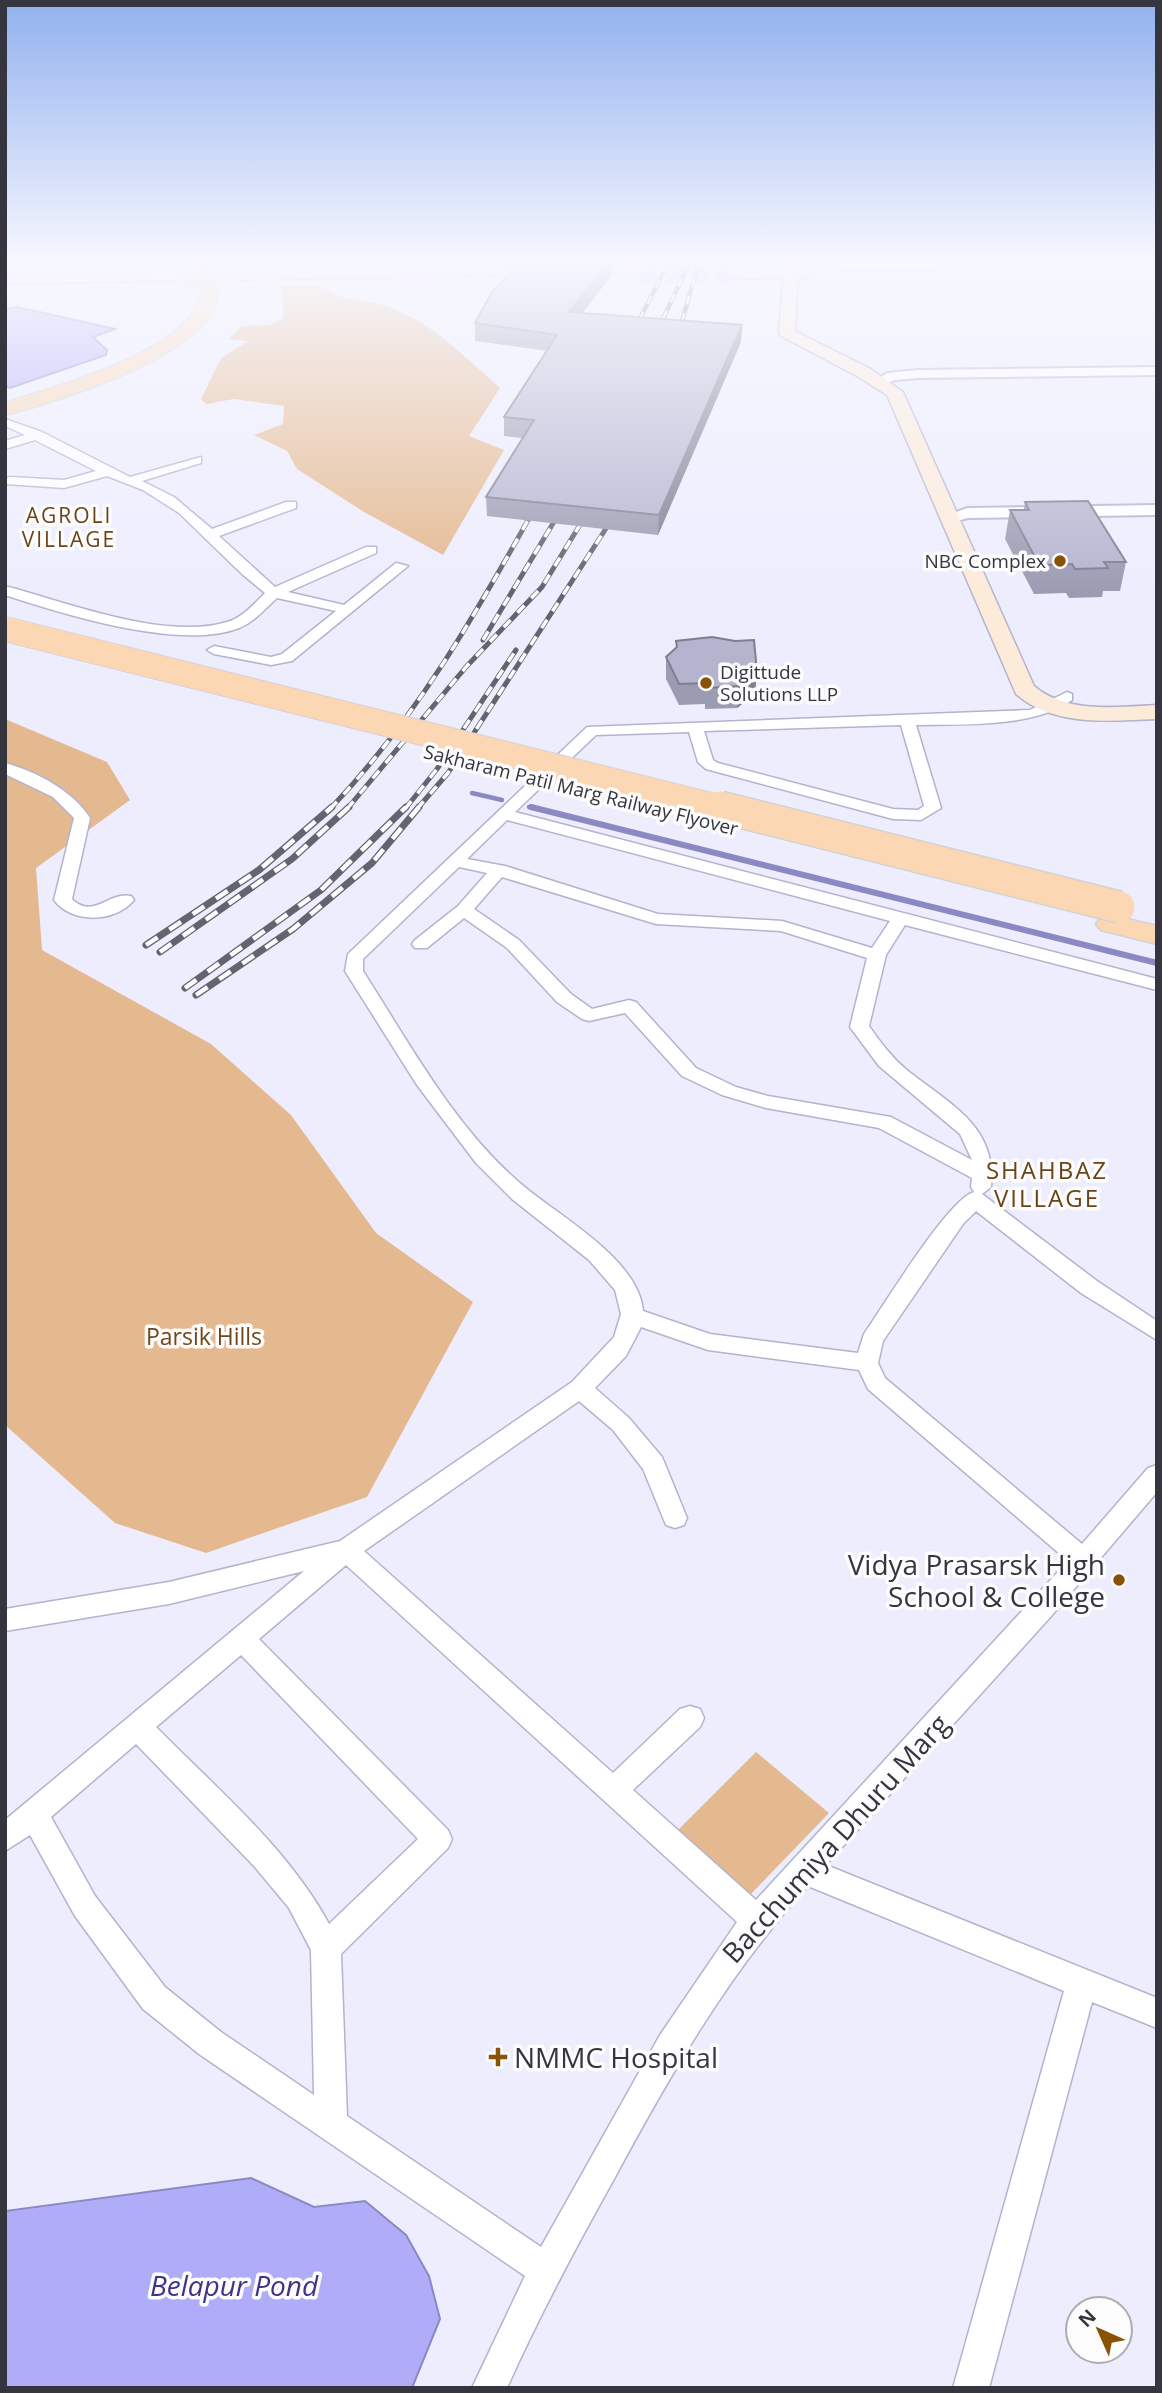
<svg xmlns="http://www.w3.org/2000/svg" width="1162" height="2393" font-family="'Open Sans',sans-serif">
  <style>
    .green { fill: #e5b990 }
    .water { fill: #b0adf8; stroke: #8b89c1; stroke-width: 2 }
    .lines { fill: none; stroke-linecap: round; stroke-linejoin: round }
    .stream-far1 { stroke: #8b89c1; stroke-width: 4.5 }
    .stream { stroke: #8b89c1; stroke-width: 6 }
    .secondary-tunnel { stroke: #c8c8d8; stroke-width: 17; stroke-dasharray: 17 9; stroke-linecap: butt }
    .minor-casing { stroke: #b3b3ce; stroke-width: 3 }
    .tertiary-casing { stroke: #b3b3ce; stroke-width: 4 }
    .secondary-casing { stroke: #b3b3ce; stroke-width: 3 }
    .primary-casing { stroke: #d3d3d5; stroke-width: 3 }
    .minor { fill: #fff; fill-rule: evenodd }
    .tertiary { fill: #fff; fill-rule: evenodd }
    .secondary { fill: #fdebd9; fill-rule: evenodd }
    .primary { fill: #fbd7b3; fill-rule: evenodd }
    .rail-far2-casing { stroke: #646470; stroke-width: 4.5 }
    .rail-far1-casing { stroke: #646470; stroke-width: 5 }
    .rail-casing { stroke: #646470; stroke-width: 7 }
    .rail-far2 { stroke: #fcfcfc; stroke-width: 2.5; stroke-dasharray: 9; stroke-linecap: butt }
    .rail-far1 { stroke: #fcfcfc; stroke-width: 3.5; stroke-dasharray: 10; stroke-linecap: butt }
    .rail { stroke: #fcfcfc; stroke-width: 4.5; stroke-dasharray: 14; stroke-linecap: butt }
    .primary-bridge-far1-casing { stroke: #d3d3d5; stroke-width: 26; stroke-linecap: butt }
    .primary-bridge-casing { stroke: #d3d3d5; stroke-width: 34; stroke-linecap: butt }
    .primary-bridge-far1 { stroke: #fbd7b3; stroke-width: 24 }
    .primary-bridge { stroke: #fbd7b3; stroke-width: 31 }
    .wall { fill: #9b9bb2 }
    .shaded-wall { fill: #7e7e91 }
    .building { fill: #b4b4cf; stroke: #7e7e91; stroke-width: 2 }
    .poi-dot { fill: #8a5205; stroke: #fcfcfc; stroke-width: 2.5 }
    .labels { text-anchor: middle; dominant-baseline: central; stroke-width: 7; stroke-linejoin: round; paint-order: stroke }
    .far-poi-label { font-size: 19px; fill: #353540; stroke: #fcfcfc; text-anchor: end }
    .far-street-label { font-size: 19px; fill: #353540; stroke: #fcfcfc }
    .far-neighbourhood-label { font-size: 21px; letter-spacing: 2px; fill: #6a4316; stroke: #fcfcfc }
    .park-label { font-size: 23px; fill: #704719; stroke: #fcfcfc }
    .neighbourhood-label { font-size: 24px; letter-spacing: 2px; fill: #6a4316; stroke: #fcfcfc }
    .near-poi-label { font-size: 28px; fill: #353540; stroke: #fcfcfc; text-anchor: end }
    .near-street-label { font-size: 28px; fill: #353540; stroke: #fcfcfc }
    .near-water-label { font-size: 28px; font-style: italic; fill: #413288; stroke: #fcfcfc }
  </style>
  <rect width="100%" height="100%" fill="#ededfe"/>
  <g class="green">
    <path d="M320 285C345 303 353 297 380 304 427 317 465 357 500 388L469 436 504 450 443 555 364 512 297 469 287 451 254 435 283 424 284 406 234 399 206 404 201 399 221 358 248 341 228 339 242 326 270 325 284 318 282 286Z"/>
    <path d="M5 719 107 762 130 800 36 868 42 950 211 1044 291 1115 376 1233 473 1302 367 1497 206 1553 115 1523 5 1425Z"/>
    <path d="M756 1752 829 1813 749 1896 676 1832Z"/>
  </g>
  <g class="water">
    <path d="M17 307 115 329 93 337 107 350 106 355 10 388 5 386V309Z"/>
    <path d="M251 2178 314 2207 365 2201 406 2235 429 2276 440 2319 412 2388H5V2211Z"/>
  </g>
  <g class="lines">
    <g class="stream-far1">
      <path d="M472 793 502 800"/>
      <path d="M529 807 538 809"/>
    </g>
    <path class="stream" d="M531 807 1157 963"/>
    <path class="secondary-tunnel" d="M640 275 732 274"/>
    <g class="minor-casing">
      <g id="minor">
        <path d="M5 419 42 432 130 477 201 457V463L142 481 174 497 212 529 286 502H296V508L219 536 275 587 366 547H376V553L288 592 344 605 396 563 408 566 292 661 271 665 214 654 207 650 214 646 271 657 282 654 336 611 277 598C265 609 254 622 239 628 181 651 63 614 5 595V586C66 602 165 641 227 622 242 618 254 604 265 593L242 574 179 513 143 490 107 476 64 488 6 484V478L10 477 64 480 96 471 35 440 5 449V441L25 435 5 426Z"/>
        <path d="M1067 692 1072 694V700C1033 728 964 724 916 725L941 808 921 820 893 819 706 769 698 762 689 732 596 735 515 812 1157 979V990L905 925 886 955 869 1026C881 1043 892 1058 908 1071 951 1105 997 1126 991 1187L982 1194 1097 1281 1157 1321V1340L1081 1293 976 1211 963 1224 883 1341 878 1363 885 1378 1082 1544 1148 1468 1157 1465V1492L1053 1614 826 1865 1157 1998V2028L1092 2002 989 2388H953L1064 1991 808 1886C728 1974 670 2075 614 2179 576 2247 539 2316 507 2388H472L525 2276 199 2054 143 2009 75 1916 30 1835 5 1851V1820L304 1571 169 1604 5 1631V1609L169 1582 340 1541 572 1382 614 1337 621 1314 615 1290 589 1260 512 1199 476 1163 417 1085 345 971 348 954 587 727 1030 710ZM901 725 924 806 918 810 893 809 718 763 713 760 704 731ZM507 820 890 921 872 948 782 921 658 914 505 866 467 859ZM459 867 487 873 458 906 415 940 412 944 415 948H427L464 918 507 948 557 1002 582 1019 589 1021 625 1013 682 1076 722 1095 766 1108 879 1128 972 1178 971 1187 974 1192C948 1199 883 1307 864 1334L858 1353 710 1334 643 1311C639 1261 563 1218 527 1189 457 1132 411 1046 363 971V959ZM502 877 656 924 781 931 867 958 850 1027 879 1066 960 1134 972 1160 891 1117 768 1096 736 1087 696 1068 636 1002 629 1000 592 1009 571 994 519 940 474 909ZM641 1327 708 1350 859 1370 868 1389 1068 1561 756 1900 633 1790 700 1727 704 1718 700 1709 690 1706 680 1709 613 1773 364 1551 579 1401 613 1430 643 1469 666 1525 675 1528 684 1525 687 1518 662 1457 629 1418 595 1388 626 1356ZM346 1565 737 1922 660 2035 541 2247 347 2116 341 1954 448 1848 452 1839 448 1830 259 1639ZM241 1655 418 1839 329 1924C287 1847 217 1789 156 1727ZM136 1744 254 1866 289 1908 311 1950 314 2095 221 2032 165 1987 95 1896 51 1817Z"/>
        <path d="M5 763C37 772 72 790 90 818L72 899C93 920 109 891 131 896L134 900C115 923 72 924 54 900L74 818 53 797 5 774Z"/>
      </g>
    </g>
    <g class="tertiary-casing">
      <g id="tertiary">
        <path d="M790 258H802L803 263 1157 258V266L797 271 791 267Z"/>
        <path d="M1157 367V375L919 378 895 380 881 386 874 382 887 373 919 370Z"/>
        <path d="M1157 505V515L968 518 949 523 941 518 967 508Z"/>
      </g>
    </g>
    <g class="secondary-casing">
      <g id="secondary">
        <path d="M797 263 814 273 812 276 798 278 795 331 869 368 903 392 1034 686C1067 714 1116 707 1157 705V719C1109 721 1054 727 1016 694L887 395 857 376 781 336 779 333 783 278 732 279 724 274 732 269H787Z"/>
        <path d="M646 265 653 269 651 272 229 280 221 275 229 270Z"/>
        <path d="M185 272 193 277 190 280 5 284V274Z"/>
      </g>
    </g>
    <g class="primary-casing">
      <g id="primary">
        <path d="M203 266 228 268 238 279 220 287C217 296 215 306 211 313 182 362 59 401 5 415V403C60 385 161 359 195 310 198 305 200 296 202 290L178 285 176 281 182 271ZM203 276 218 277 206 281 195 278Z"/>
        <path d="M1111 915 1157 926V944L1101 930 1096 924 1101 918Z"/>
      </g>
    </g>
    <use href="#minor" class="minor"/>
    <use href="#tertiary" class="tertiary"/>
    <use href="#secondary" class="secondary"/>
    <use href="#primary" class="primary"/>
    <g class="rail-far2-casing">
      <g id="rail-far2">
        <path d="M655 335 692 258"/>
        <path d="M631 336 671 258"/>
        <path d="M677 339 700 258"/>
      </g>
    </g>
    <g class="rail-far1-casing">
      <g id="rail-far1">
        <path d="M483 640 564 505"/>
        <path d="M330 809C416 719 477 612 537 504"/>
        <path d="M347 809 466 667 542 587 589 510"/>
        <path d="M405 809 437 769 516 650"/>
        <path d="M417 809 448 773 616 513"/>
      </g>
    </g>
    <g class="rail-casing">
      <g id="rail">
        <path d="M146 945 259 870 332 807"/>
        <path d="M160 952 292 859 349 807"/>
        <path d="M185 988 321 890 406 807"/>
        <path d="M196 995 293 929 372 863 419 807"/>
      </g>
    </g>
    <use href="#rail-far2" class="rail-far2"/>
    <use href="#rail-far1" class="rail-far1"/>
    <use href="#rail" class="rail"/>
    <g class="primary-bridge-far1-casing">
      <path id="primary-bridge-far1" d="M5 629 727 809"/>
    </g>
    <g class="primary-bridge-casing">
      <path id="primary-bridge" d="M720 807 1119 907"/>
    </g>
    <use href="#primary-bridge-far1" class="primary-bridge-far1"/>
    <use href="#primary-bridge" class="primary-bridge"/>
  </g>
  <g class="wall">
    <path d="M533 258H625L622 263H612V275L582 313 742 325 741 342 658 535 487 516 486 497 523 438 504 436V417L547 351 475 341V323L533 260Z"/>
    <path d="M1025 502 1126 562 1120 591H1103L1102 597 1069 598 1066 593 1034 594 1005 539 1010 510H1024Z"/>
    <path d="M676 641 755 694 737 708 705 709V704L679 705 666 679V657L676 649Z"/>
  </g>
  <g class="shaded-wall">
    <path d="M612 259V275L569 330V312Z"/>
    <path d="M742 325 741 342 658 535 659 515Z"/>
    <path d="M757 672 755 694 737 708 738 686Z"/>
  </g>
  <g class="building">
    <path d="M612 259 569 312 742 325 659 515 486 497 534 420 504 417 557 335 475 323 492 292 521 260Z"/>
    <path d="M1088 501 1126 562H1104L1108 568 1075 569 1072 564 1039 565 1010 510H1029L1025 502Z"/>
    <path d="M712 637 735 641 754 640 757 672 738 686 707 688 706 683 679 684 666 657 677 647 676 641Z"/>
  </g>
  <linearGradient id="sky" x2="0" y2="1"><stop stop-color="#91b1ee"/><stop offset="0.44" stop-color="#f7f7ff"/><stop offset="1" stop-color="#f7f7ff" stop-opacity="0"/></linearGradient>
  <rect width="1162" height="593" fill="url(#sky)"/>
  <g class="poi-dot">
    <circle cx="1060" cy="561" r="7"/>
    <circle cx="706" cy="683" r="7"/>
    <circle cx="1119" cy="1580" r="7"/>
    <path d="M494.5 2046.5h7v7h7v7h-7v7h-7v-7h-7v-7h7z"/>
  </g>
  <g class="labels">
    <g class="far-poi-label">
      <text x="1046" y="561">NBC Complex</text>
      <text x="720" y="672" text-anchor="start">Digittude<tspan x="720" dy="22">Solutions LLP</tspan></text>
    </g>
    <g class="far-street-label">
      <text transform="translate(581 790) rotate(14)">Sakharam Patil Marg Railway Flyover</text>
    </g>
    <g class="far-neighbourhood-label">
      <text x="69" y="515">AGROLI<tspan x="69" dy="24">VILLAGE</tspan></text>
    </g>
    <g class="park-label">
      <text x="204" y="1336">Parsik Hills</text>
    </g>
    <g class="neighbourhood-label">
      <text x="1047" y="1169">SHAHBAZ<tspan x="1047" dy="28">VILLAGE</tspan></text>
    </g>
    <g class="near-poi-label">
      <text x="1105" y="1564">Vidya Prasarsk High<tspan x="1105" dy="32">School &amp; College</tspan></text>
      <text x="514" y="2057" text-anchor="start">NMMC Hospital</text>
    </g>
    <g class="near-street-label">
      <text transform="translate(835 1838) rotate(-48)">Bacchumiya Dhuru Marg</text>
    </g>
    <g class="near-water-label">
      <text x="234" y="2285">Belapur Pond</text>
    </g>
  </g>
  <rect width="1162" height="2393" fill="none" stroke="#353540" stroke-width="14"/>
  <g transform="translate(1099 2330) rotate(315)"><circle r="33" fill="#fcfcfc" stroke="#acacb1" stroke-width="2"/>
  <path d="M0-5L12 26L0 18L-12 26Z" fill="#8a5205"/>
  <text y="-10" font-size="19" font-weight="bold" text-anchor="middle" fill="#353540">N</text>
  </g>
</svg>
